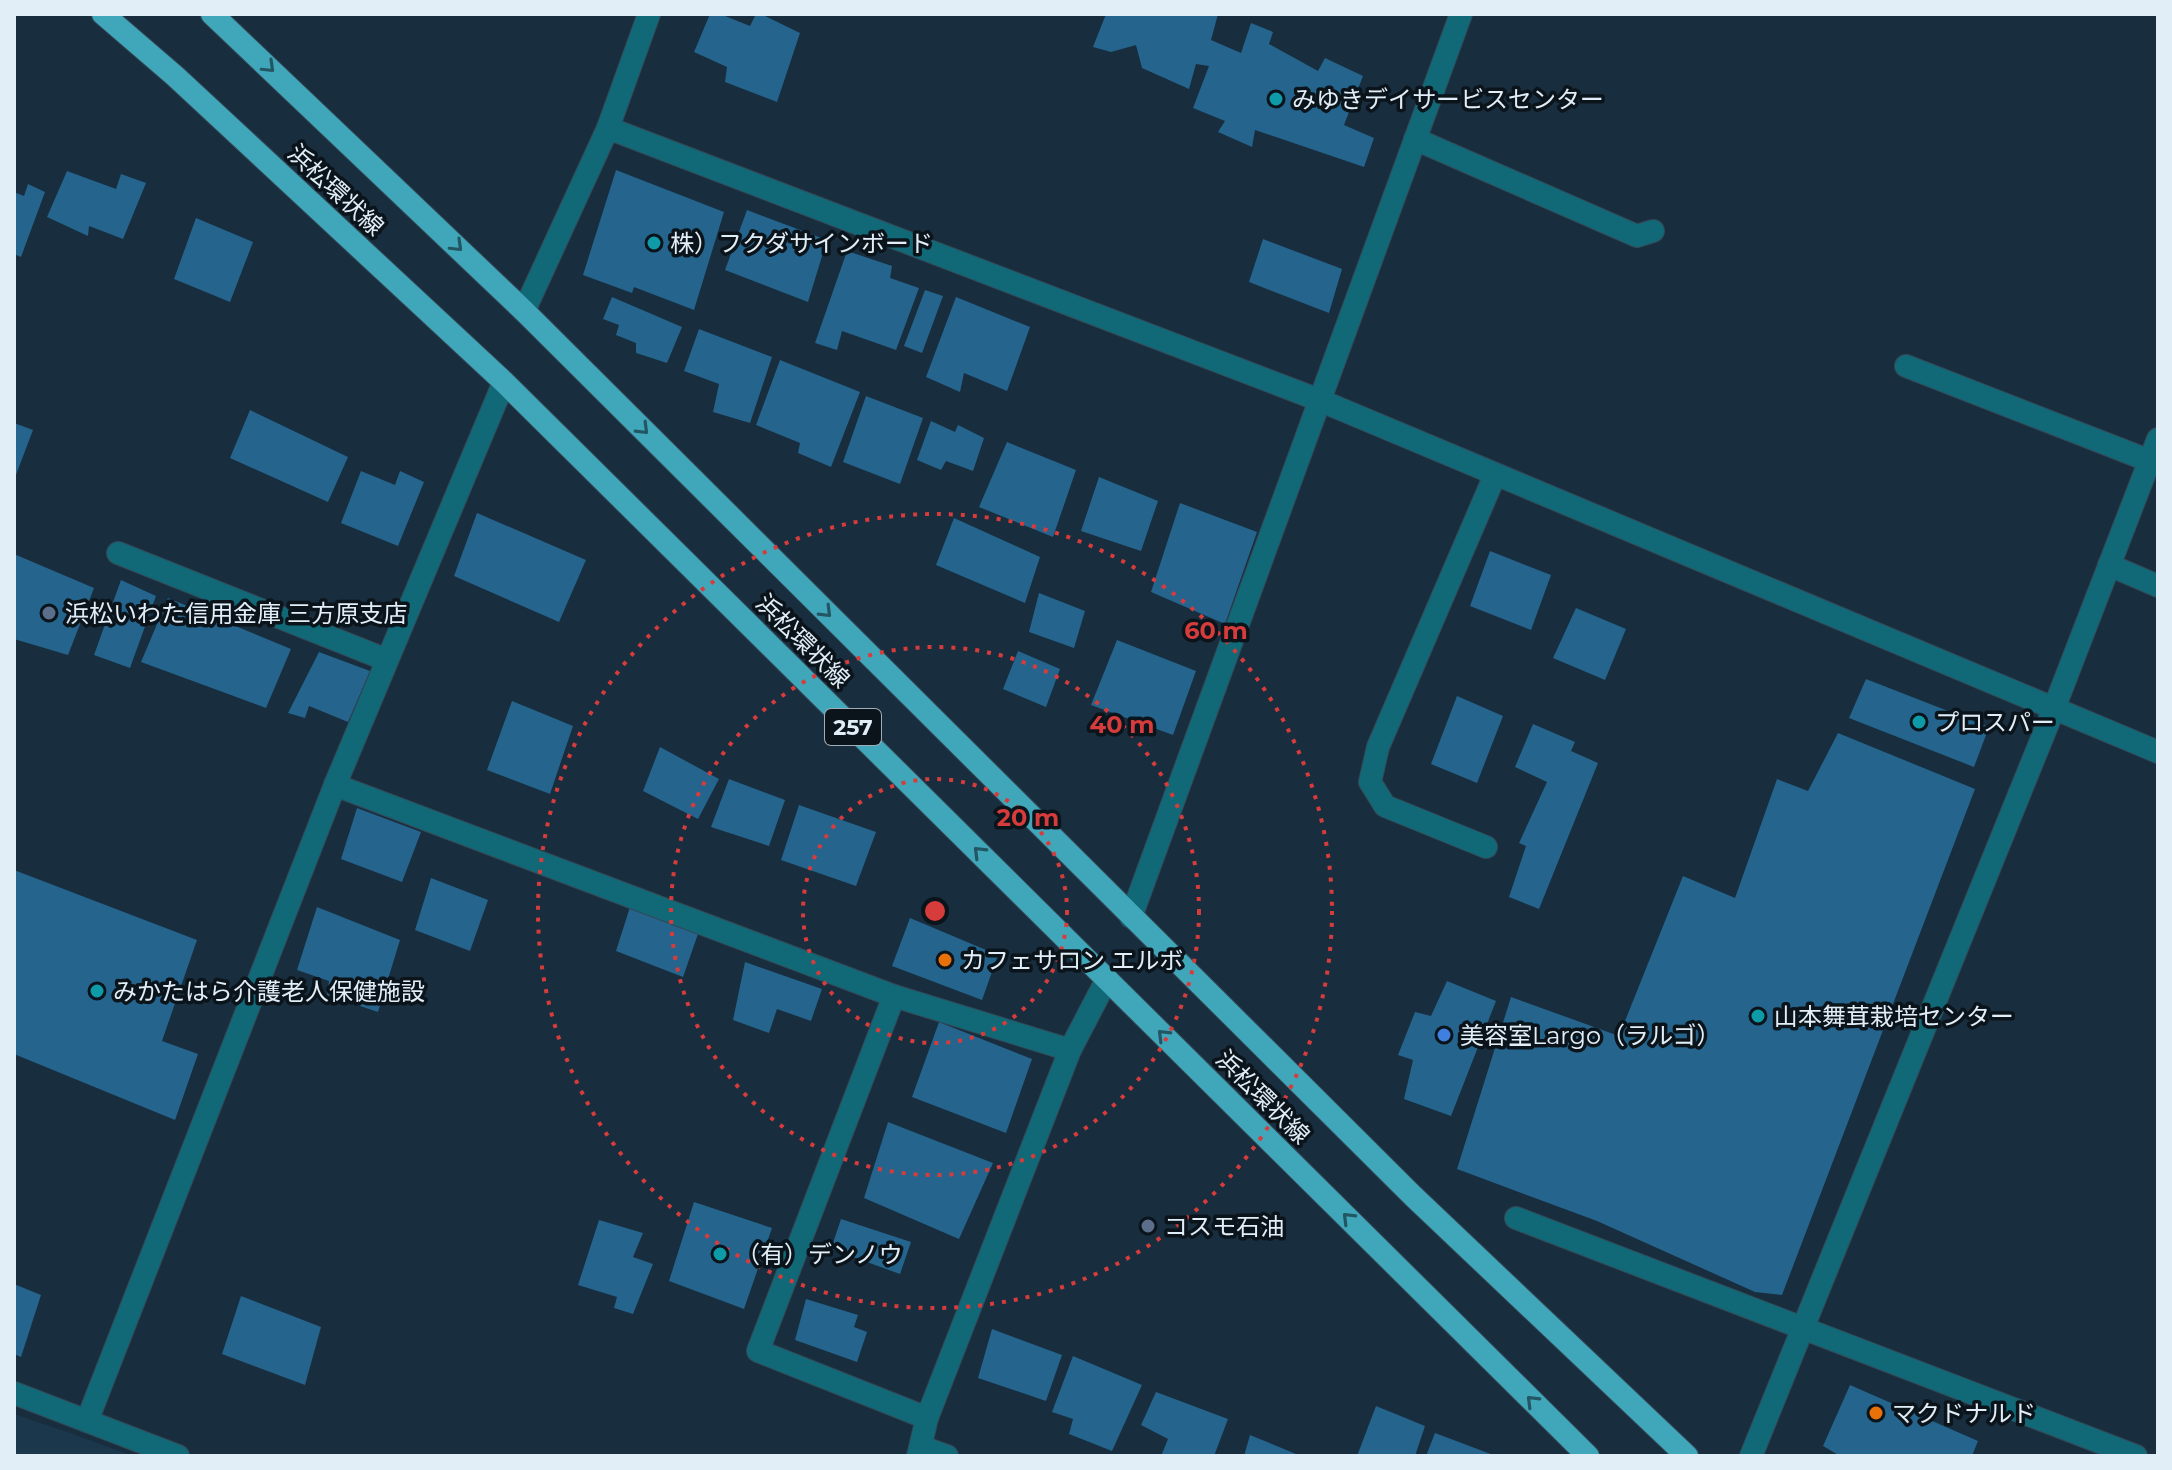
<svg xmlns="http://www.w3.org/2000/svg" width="2172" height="1470" font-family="Montserrat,'Noto Sans JP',sans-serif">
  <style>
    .built { fill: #1b374b }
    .building { fill: #25648d }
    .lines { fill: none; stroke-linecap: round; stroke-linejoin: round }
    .minor-casing { stroke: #344857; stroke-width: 24 }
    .trunk-casing { stroke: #344857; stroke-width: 24 }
    .minor { stroke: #116877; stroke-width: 22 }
    .trunk { stroke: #40a7ba; stroke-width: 22 }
    .oneway { stroke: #235663 }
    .ring { fill: none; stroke: #d73c3d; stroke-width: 4; stroke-dasharray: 4 8 }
    .culture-dot { fill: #0f9aa8; stroke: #0b141b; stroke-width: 3 }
    .service-dot { fill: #5c6f8a; stroke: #0b141b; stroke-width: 3 }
    .food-dot { fill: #e8710a; stroke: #0b141b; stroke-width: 3 }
    .shop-dot { fill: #3f7fe0; stroke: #0b141b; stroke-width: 3 }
    .labels { text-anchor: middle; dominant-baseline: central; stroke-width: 7; stroke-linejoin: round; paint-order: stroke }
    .shield { fill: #0b141b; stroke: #a1adb6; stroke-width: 2 }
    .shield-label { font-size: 22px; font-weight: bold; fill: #e1eef8 }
    .poi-label { font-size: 24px; fill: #e1eef8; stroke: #0b141b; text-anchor: start }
    .street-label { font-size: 24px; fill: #e1eef8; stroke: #0b141b }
    .centre { fill: #d73c3d; stroke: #0b141b; stroke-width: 4 }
    .ring-label { font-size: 24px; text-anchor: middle; font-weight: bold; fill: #d73c3d; stroke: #0b141b; stroke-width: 7; stroke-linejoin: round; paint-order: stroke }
  </style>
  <rect width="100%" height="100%" fill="#182d3d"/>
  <path class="built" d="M14 1414 73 1434 133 1456H14Z"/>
  <g class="building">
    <path d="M710 14H720L750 26 756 14H761L800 33 777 102 725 82 727 67 694 52Z"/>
    <path d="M1106 14H1218L1211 40 1241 53 1251 23 1273 32 1269 44 1318 71 1325 58 1363 76 1344 125 1374 138 1364 167 1255 130 1252 147 1218 132 1225 121 1193 108 1209 66 1196 64 1189 89 1142 68 1136 45 1111 52 1093 47Z"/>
    <path d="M616 170 724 212 694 310 634 287 632 293 583 275Z"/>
    <path d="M67 171 116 189 121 174 146 183 123 239 89 226 88 236 47 217Z"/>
    <path d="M28 184 45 192 21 257 14 254V192L24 196Z"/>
    <path d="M747 210 827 240 808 302 725 270Z"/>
    <path d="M196 218 253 242 230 302 174 279Z"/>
    <path d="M1263 239 1342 269 1329 313 1249 282Z"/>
    <path d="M847 251 892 266 890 278 919 288 896 350 842 331 837 350 815 343Z"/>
    <path d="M925 290 943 296 922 353 904 346Z"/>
    <path d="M612 297 682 327 667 363 636 353V343L616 335 619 325 603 319Z"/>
    <path d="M956 297 1030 327 1007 391 964 373 960 392 926 377Z"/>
    <path d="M699 329 772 357 750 423 713 412 719 384 684 371Z"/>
    <path d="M780 360 860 392 831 467 798 453 800 443 756 425Z"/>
    <path d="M866 396 923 418 900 484 843 462Z"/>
    <path d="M250 410 348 457 328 502 230 458Z"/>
    <path d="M931 421 955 432 958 425 984 438 973 471 946 461 941 470 917 460Z"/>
    <path d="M14 423 33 430 14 480Z"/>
    <path d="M1007 442 1076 470 1053 537 979 507Z"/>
    <path d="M361 471 395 485 400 471 424 482 398 546 341 523Z"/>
    <path d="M1099 477 1158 501 1141 551 1081 531Z"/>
    <path d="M1180 503 1257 532 1225 624 1151 592Z"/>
    <path d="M477 513 586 560 559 622 454 576Z"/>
    <path d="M954 518 1040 557 1025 603 936 565Z"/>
    <path d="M1490 551 1551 575 1531 630 1470 606Z"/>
    <path d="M14 554 94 588 68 655 14 639Z"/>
    <path d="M121 580 156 596 130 668 94 655Z"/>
    <path d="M1039 593 1085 611 1074 648 1029 632Z"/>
    <path d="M168 598 291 649 266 708 141 662Z"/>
    <path d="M1576 608 1626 629 1605 680 1553 658Z"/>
    <path d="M1117 640 1196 671 1173 735 1091 705Z"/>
    <path d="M1018 651 1060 669 1046 707 1003 689Z"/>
    <path d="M319 652 370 671 348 722 309 706 305 718 288 713Z"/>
    <path d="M1866 679 1989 727 1974 767 1849 718Z"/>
    <path d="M1457 696 1503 716 1477 783 1431 764Z"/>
    <path d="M512 701 573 726 550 794 487 770Z"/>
    <path d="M1533 724 1575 742 1571 751 1598 763 1539 909 1509 897 1526 846 1519 843 1547 782 1515 767Z"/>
    <path d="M1838 733 1975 789 1782 1295 1755 1292 1597 1221 1457 1169 1511 997 1619 1036 1683 876 1735 898 1777 779 1808 791Z"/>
    <path d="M660 747 719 779 698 819 643 791Z"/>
    <path d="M729 779 785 800 769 846 711 827Z"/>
    <path d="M799 805 876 832 856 886 781 860Z"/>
    <path d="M357 808 421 832 402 882 341 859Z"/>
    <path d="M14 870 197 940 162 1041 198 1054 175 1120 14 1054Z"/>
    <path d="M431 878 488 900 470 951 415 930Z"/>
    <path d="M317 907 400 940 378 1012 327 995 329 981 297 970Z"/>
    <path d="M630 907 698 934 683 977 616 951Z"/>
    <path d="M910 918 998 955 982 1000 892 966Z"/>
    <path d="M745 962 822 989 811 1021 777 1009 769 1033 733 1020Z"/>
    <path d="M1447 981 1496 1001 1451 1116 1404 1099 1413 1060 1398 1055 1415 1012 1431 1016Z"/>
    <path d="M939 1022 1032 1059 1006 1133 912 1097Z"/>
    <path d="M888 1122 993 1163 959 1239 864 1198Z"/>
    <path d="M694 1202 772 1228 744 1309 669 1281Z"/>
    <path d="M841 1219 911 1242 900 1274 831 1249Z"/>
    <path d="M599 1220 643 1233 633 1257 653 1264 633 1314 614 1308 617 1297 578 1285Z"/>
    <path d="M14 1284 41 1295 21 1357 14 1354Z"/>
    <path d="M241 1296 321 1327 305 1385 222 1354Z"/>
    <path d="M806 1299 858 1315 854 1327 867 1332 857 1362 795 1340Z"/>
    <path d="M992 1329 1062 1355 1046 1401 978 1378Z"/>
    <path d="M1073 1356 1142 1385 1112 1451 1069 1434 1073 1419 1052 1412Z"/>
    <path d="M1850 1385 1978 1441 1972 1456H1840L1823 1446Z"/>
    <path d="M1156 1392 1228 1419 1214 1456H1161L1168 1439 1141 1425Z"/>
    <path d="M1376 1406 1425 1426 1415 1456H1357Z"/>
    <path d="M1435 1433 1496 1456H1426Z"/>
    <path d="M1250 1435 1301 1456H1244Z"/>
  </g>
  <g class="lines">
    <g class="minor-casing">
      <g id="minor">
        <path d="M608 128 1319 400 2158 752"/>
        <path d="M1415 139 1637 236 1653 231"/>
        <path d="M524 311 608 128 649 14"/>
        <path d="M1906 366 2150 461"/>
        <path d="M118 553 387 660"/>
        <path d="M2109 565 2158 586"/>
        <path d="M335 785 894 996 1070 1050"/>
        <path d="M1486 847 1385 806 1370 782 1378 747 1495 475"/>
        <path d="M1131 917 1461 14"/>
        <path d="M894 996 758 1351 927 1418"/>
        <path d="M1516 1218 2136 1456"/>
        <path d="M14 1393 178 1456"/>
        <path d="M87 1421 335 785 504 382"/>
        <path d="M922 1447 947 1456"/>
        <path d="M918 1456 927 1418 1070 1050 1107 979"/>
        <path d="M1751 1456 2053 711 2158 439"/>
      </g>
    </g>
    <g class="trunk-casing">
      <g id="trunk">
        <path d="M103 14 175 76 504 382 1588 1456"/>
        <path d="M212 14 524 311 1413 1196 1687 1456"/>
      </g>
    </g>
    <use href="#minor" class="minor"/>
    <use href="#trunk" class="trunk"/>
  </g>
  <defs><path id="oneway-chevron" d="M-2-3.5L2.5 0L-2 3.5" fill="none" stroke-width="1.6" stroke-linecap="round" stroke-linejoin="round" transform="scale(2)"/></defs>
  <g class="oneway">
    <use href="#oneway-chevron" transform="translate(269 67) rotate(44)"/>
    <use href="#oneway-chevron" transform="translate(457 246) rotate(44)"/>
    <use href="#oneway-chevron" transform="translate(643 429) rotate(45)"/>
    <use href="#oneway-chevron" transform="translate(826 612) rotate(45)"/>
    <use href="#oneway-chevron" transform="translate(979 852) rotate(-135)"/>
    <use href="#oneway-chevron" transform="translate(1163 1035) rotate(-135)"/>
    <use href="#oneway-chevron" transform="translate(1348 1218) rotate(-135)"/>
    <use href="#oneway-chevron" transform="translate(1532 1401) rotate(-135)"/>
  </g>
  <g class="ring">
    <circle cx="935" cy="911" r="132"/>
    <circle cx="935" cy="911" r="264"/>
    <circle cx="935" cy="911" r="397"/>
  </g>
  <g class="culture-dot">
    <circle cx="1276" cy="99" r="8"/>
    <circle cx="654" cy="243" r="8"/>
    <circle cx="1919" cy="722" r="8"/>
    <circle cx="97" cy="991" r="8"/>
    <circle cx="1758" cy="1016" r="8"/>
    <circle cx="720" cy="1254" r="8"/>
  </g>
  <g class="service-dot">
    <circle cx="49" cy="613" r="8"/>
    <circle cx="1148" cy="1226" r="8"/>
  </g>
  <g class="food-dot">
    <circle cx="945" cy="960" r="8"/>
    <circle cx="1876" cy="1413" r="8"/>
  </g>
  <circle class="shop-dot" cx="1444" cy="1035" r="8"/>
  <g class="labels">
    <rect class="shield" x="825" y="709" width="56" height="36" rx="6"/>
    <g class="shield-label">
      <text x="853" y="727">257</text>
    </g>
    <g class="poi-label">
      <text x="1292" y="99">みゆきデイサービスセンター</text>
      <text x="670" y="243">株）フクダサインボード</text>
      <text x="65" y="613">浜松いわた信用金庫 三方原支店</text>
      <text x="1935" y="722">プロスパー</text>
      <text x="961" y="960">カフェサロン エルボ</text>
      <text x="113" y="991">みかたはら介護老人保健施設</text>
      <text x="1774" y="1016">山本舞茸栽培センター</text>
      <text x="1460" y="1035">美容室Largo（ラルゴ）</text>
      <text x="1164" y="1226">コスモ石油</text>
      <text x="736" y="1254">（有）デンノウ</text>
      <text x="1892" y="1413">マクドナルド</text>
    </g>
    <g class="street-label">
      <text transform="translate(336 190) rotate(43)">浜松環状線</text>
      <text transform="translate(803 641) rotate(45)">浜松環状線</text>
      <text transform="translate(1263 1097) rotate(45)">浜松環状線</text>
    </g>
  </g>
  <circle cx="935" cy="911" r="12" class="centre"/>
  <g class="ring-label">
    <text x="1216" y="639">60 m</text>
    <text x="1122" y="733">40 m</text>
    <text x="1028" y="826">20 m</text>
  </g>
  <rect width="2172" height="1470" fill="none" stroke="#e1eef8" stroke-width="32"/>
</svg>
